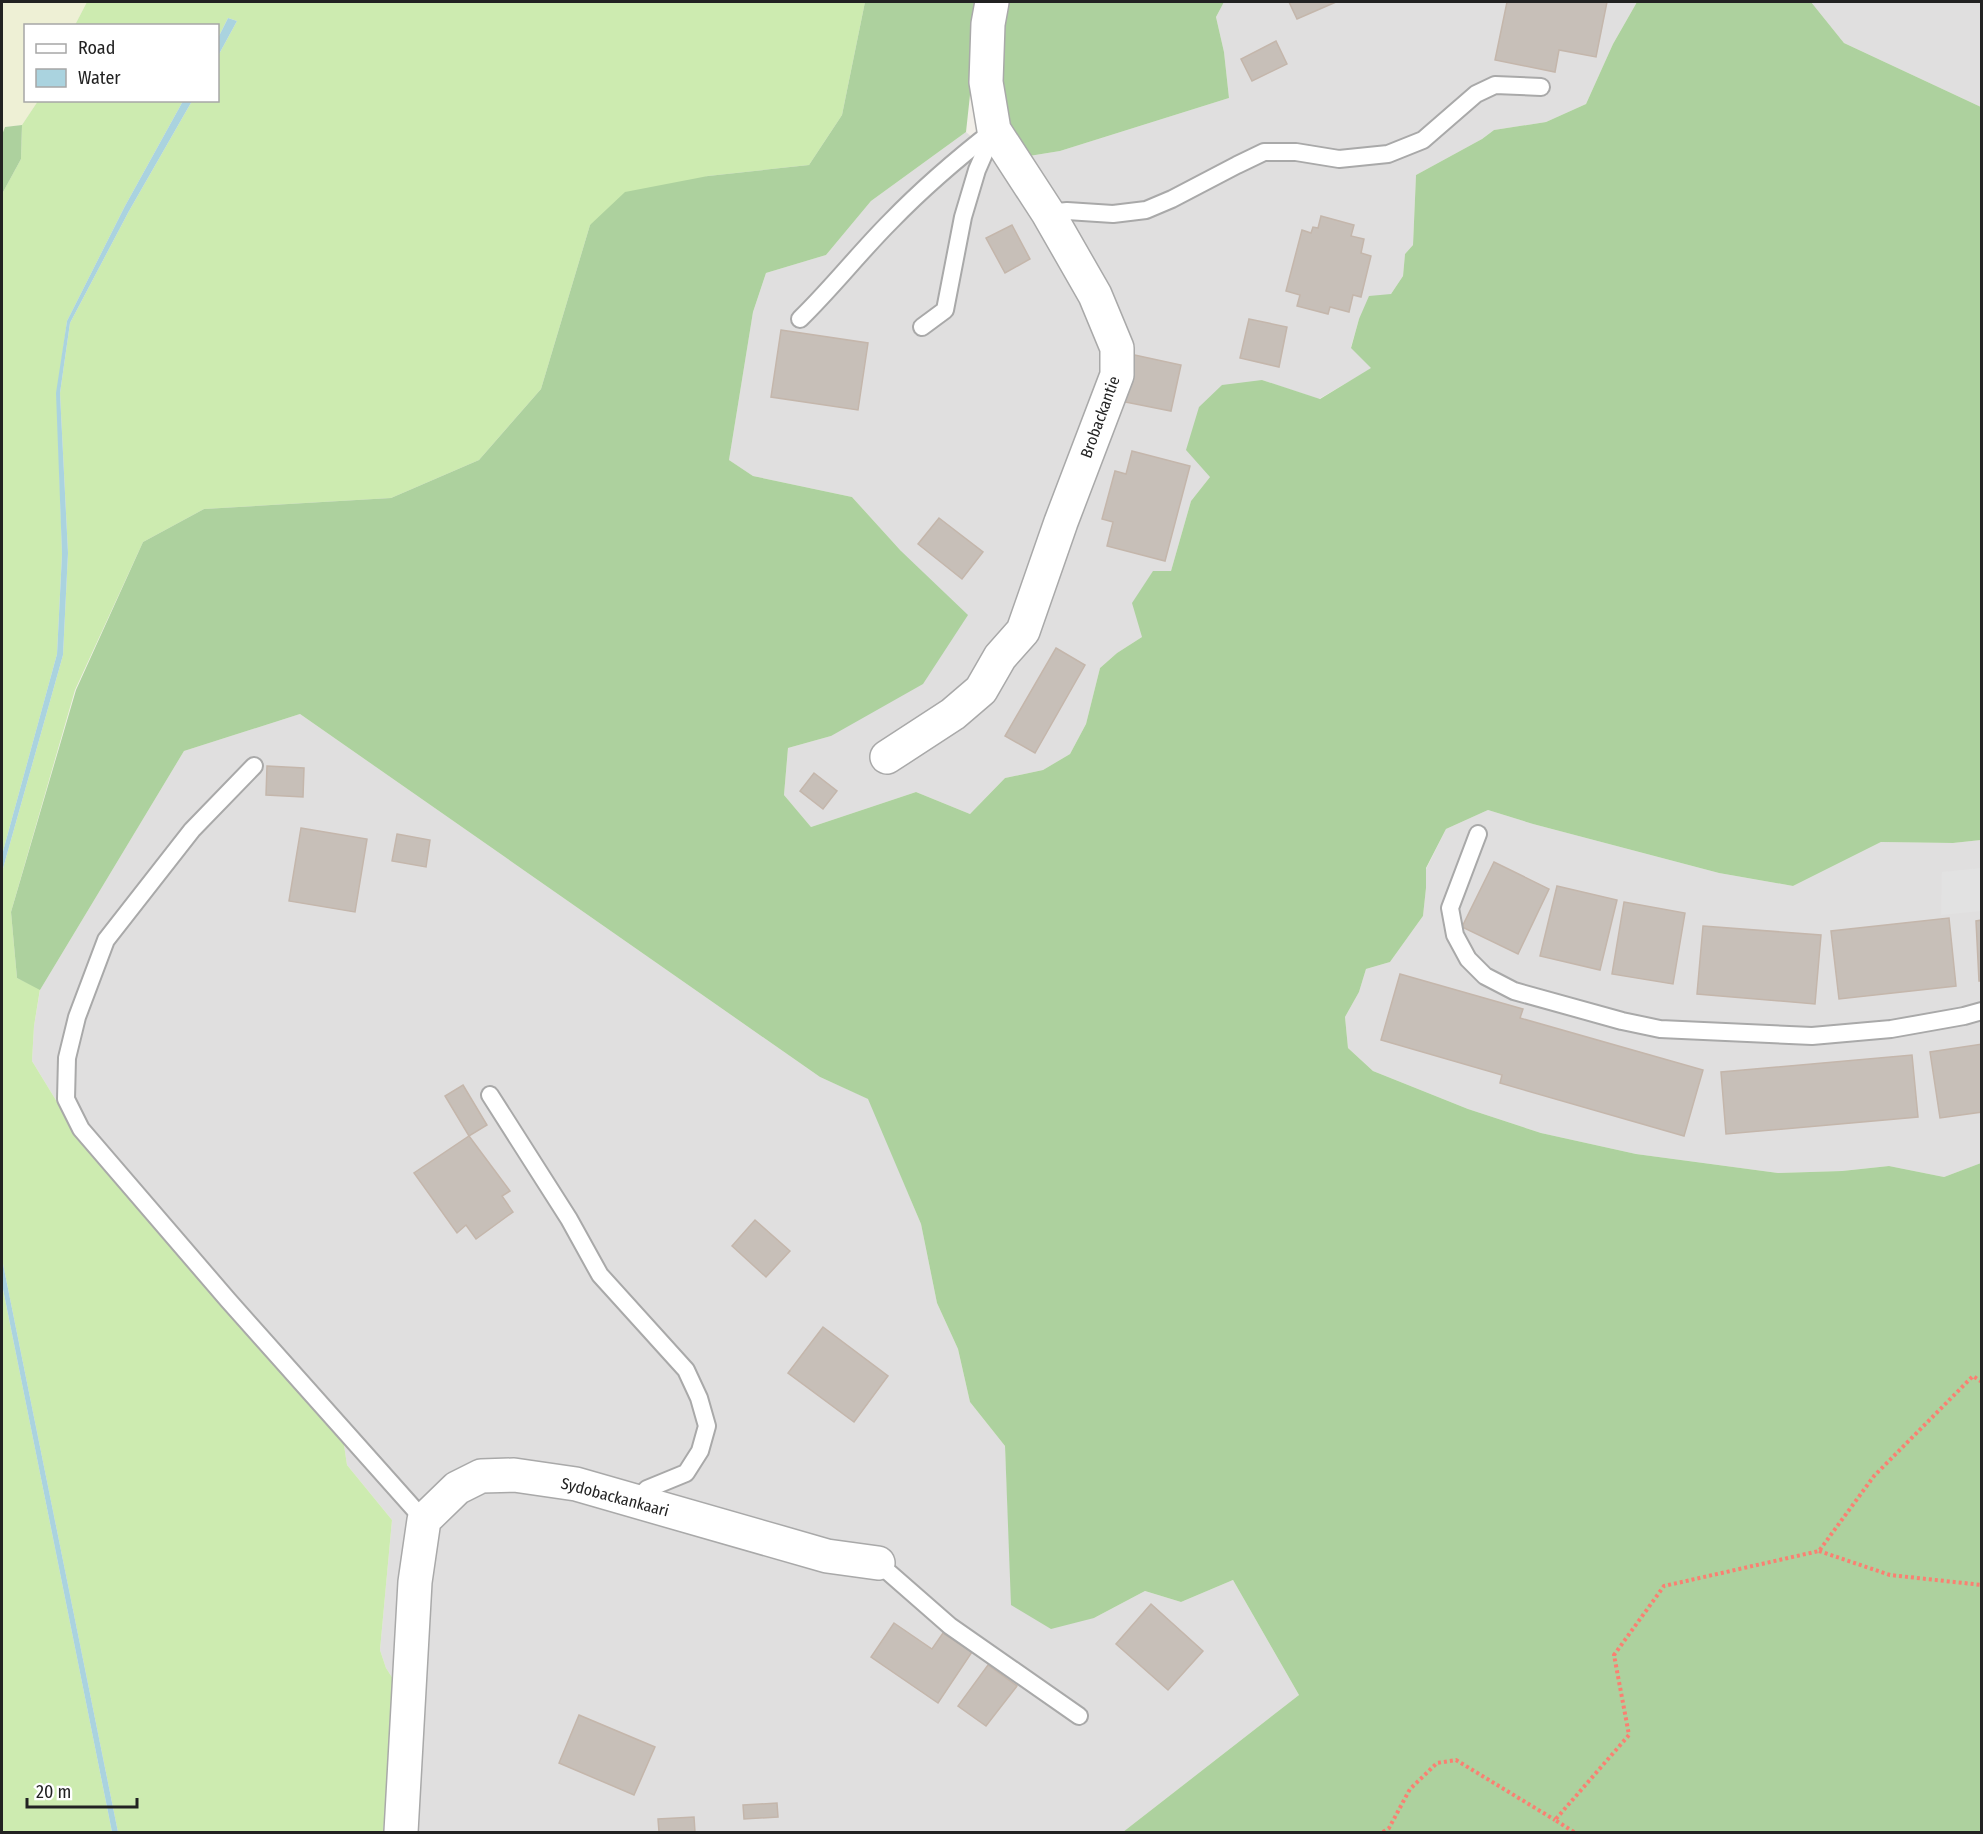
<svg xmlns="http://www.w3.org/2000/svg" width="1983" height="1834" font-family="'Fira Sans Condensed',sans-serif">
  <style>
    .residential { fill: #e0dfdf }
    .farmland { fill: #eef0d5 }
    .grass { fill: #cdebb0 }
    .forest { fill: #add19e }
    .parking { fill: #e2e2e2 }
    .water { fill: #aad3df }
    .building { fill: #c7bfb8; stroke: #c4b6ab; stroke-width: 1.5 }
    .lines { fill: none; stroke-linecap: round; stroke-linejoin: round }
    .lane-casing { stroke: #a9a9a9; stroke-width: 20 }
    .street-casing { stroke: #a9a9a9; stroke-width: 36 }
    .path { stroke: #fa8072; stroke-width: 4; stroke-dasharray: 3 3; stroke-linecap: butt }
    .lane { stroke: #fff; stroke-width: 16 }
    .street { stroke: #fff; stroke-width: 33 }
    .labels { text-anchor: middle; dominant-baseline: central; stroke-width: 4.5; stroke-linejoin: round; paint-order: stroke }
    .street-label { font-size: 16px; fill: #222; stroke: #fff }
  </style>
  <rect width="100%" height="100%" fill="#f2efe9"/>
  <g class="residential">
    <path d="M1224 2H1637L1613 44 1586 104 1546 122 1494 130 1482 139 1416 175 1413 245 1405 254 1403 276 1391 294 1359 319 1351 347 1372 368 1319 399 1262 380 1210 477 1191 501 1171 571 1142 637 1117 653 1100 668 1086 724 1070 754 1043 770 1005 778 970 814 916 792 811 827 784 795 788 748 831 736 901 551 852 497 753 476 729 460 753 312 766 273 826 255 871 201 966 132 999 161 1060 151 1229 98 1224 52 1216 17Z"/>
    <path d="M1811 2H1981V107L1844 43Z"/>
    <path d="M300 714 820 1077 869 1099 921 1224 937 1303 958 1349 970 1402 1005 1446 1012 1605 1094 1618 1145 1591 1181 1602 1233 1580 1299 1695 1123 1832H383L397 1685 386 1668 380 1650 392 1520 347 1465 343 1438 76 1133 32 1061 34 1026 40 990 184 751Z"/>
    <path d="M1488 810 1533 824 1719 873 1793 886 1881 842 1953 843 1981 840V1163L1944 1177 1889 1166 1842 1171 1778 1173 1636 1154 1541 1133 1468 1109 1373 1071 1348 1048 1345 1017 1359 992 1366 969 1390 962 1423 916 1426 888V869L1446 829Z"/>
  </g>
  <path class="farmland" d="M2 2H87L75 25 26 26V100L38 101 22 125 5 127 2 135Z"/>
  <g class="grass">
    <path d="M87 2H865L842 115 809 165 708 176 590 225 541 389 479 460 391 498 204 509 143 542 75 690 11 912 17 978 40 989 34 1026 32 1061 76 1133 343 1438 347 1465 392 1520 380 1650 386 1668 397 1685 383 1832H118L2 1259V872L63 655 68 553 60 393 70 323 129 211 192 101 218 100V56L237 21 228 18 218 38V26L75 25Z"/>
    <path d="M38 101H183L125 206 67 321 57 393 62 554 57 654 2 855V194L21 159 22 125Z"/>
    <path d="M2 1284 112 1832H2Z"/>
  </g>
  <g class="forest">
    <path d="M865 2H980L966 132 871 201 826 255 766 273 753 312 729 460 753 476 852 497 901 551 968 615 923 684 831 736 788 748 784 795 811 827 916 792 970 814 1005 778 1043 770 1070 754 1086 724 1100 668 1117 653 1142 637 1132 603 1153 571H1171L1191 501 1210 477 1186 450 1199 407 1222 385 1262 380 1320 399 1371 368 1351 348 1359 319 1369 296 1391 294 1403 276 1405 254 1413 245 1416 175 1482 139 1494 130 1546 122 1586 104 1613 44 1637 2H1811L1844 43 1981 107V840L1953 843 1881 842 1793 886 1719 873 1533 824 1488 810 1446 829 1426 868V888L1423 916 1390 962 1366 969 1359 992 1345 1017 1348 1048 1373 1071 1468 1109 1541 1133 1636 1154 1778 1173 1842 1171 1889 1166 1944 1177 1981 1163V1832H1123L1299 1695 1233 1580 1181 1602 1145 1591 1094 1618 1051 1629 1011 1605 1005 1446 970 1402 958 1349 937 1303 921 1224 868 1099 820 1077 300 714 184 751 40 990 17 978 11 912 76 690 143 542 204 509 391 498 479 460 541 389 590 225 625 192 708 176 809 165 842 115Z"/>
    <path d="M1009 2H1224L1216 17 1224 52 1229 98 1060 151 1023 157C1018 143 1011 128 1008 113 1001 76 1001 38 1009 2Z"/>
    <path d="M22 125 21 159 2 194V135L5 127Z"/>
  </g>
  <path class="parking" d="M1981 868V911L1941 915 1942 872Z"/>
  <g class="water">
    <path d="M228 18 237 21 218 56V38Z"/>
    <path d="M183 101H192L129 211 70 323 60 393 68 553 63 655 2 872V855L57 654 62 554 56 393 67 321 125 206Z"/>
    <path d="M2 1259 118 1832H112L2 1284Z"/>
  </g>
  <g class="building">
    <path d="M1289 2H1336L1297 19Z"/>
    <path d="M1507 2H1607L1596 57 1559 50 1555 72 1495 60Z"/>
    <path d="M1276 41 1287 64 1252 81 1241 59Z"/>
    <path d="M1321 216 1354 225 1351 236 1364 239 1361 253 1371 256 1361 297 1353 295 1349 312 1330 307 1328 314 1297 306 1300 295 1286 291 1302 230 1311 233 1313 227 1318 228Z"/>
    <path d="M1012 225 1030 259 1005 273 986 238Z"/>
    <path d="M1249 319 1287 327 1279 367 1240 358Z"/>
    <path d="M781 330 868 343 858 410 771 397Z"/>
    <path d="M1130 354 1181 365 1171 411 1120 401Z"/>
    <path d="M1132 451 1190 466 1165 561 1107 546 1113 522 1102 519 1115 471 1126 474Z"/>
    <path d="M939 518 983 552 962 579 918 544Z"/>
    <path d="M1056 648 1085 665 1035 753 1005 736Z"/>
    <path d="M267 766 304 768 303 797 266 795Z"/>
    <path d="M814 773 837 791 823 809 800 791Z"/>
    <path d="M301 828 367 839 355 912 289 901Z"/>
    <path d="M397 834 430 840 426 867 392 861Z"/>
    <path d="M1494 862 1549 889 1518 954 1462 927Z"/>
    <path d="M1557 886 1617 900 1600 970 1540 956Z"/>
    <path d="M1624 902 1685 913 1673 984 1612 974Z"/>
    <path d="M1949 918 1956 986 1839 999 1831 931Z"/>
    <path d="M1982 920V981H1979L1976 921Z"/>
    <path d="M1703 926 1821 935 1815 1004 1697 994Z"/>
    <path d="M1400 974 1523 1009 1520 1018 1703 1070 1684 1136 1500 1083 1502 1075 1381 1040Z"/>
    <path d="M1982 1044V1112L1940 1118 1930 1052Z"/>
    <path d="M1912 1055 1918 1117 1726 1134 1721 1072Z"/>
    <path d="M463 1085 487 1125 469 1136 445 1096Z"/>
    <path d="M469 1136 510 1191 502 1196 513 1212 476 1239 466 1225 457 1233 414 1173Z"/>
    <path d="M755 1220 790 1251 766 1277 732 1246Z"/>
    <path d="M823 1327 888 1376 854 1422 788 1373Z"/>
    <path d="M1151 1604 1203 1651 1168 1690 1116 1644Z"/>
    <path d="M894 1623 932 1649 943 1633 972 1652 938 1703 871 1657Z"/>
    <path d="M988 1665 1017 1686 986 1726 958 1706Z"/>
    <path d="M579 1715 655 1747 634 1795 559 1763Z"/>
    <path d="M777 1803 778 1817 744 1819 743 1805Z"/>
    <path d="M694 1817 695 1832H659L658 1819Z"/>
  </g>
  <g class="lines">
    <g class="lane-casing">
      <g id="lane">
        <path d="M1048 213 1067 211 1113 214 1146 210 1172 199 1237 165 1264 152H1296L1339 159 1388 154 1423 140 1476 94 1495 85 1541 87"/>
        <path d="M800 319C832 288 859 253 891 221 923 188 958 158 994 130"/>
        <path d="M922 327 945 310 963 217 977 170 994 131"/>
        <path d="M254 766 192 830 106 940 77 1017 67 1058 66 1099 81 1129 228 1300 424 1520"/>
        <path d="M1478 834 1450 908 1455 935 1468 959 1485 976 1514 991 1622 1021 1660 1029 1812 1036 1891 1029 1964 1016 1982 1011"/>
        <path d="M490 1095 569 1219 600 1275 686 1370 699 1398 707 1426 700 1451 686 1473 647 1489 635 1501"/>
        <path d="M878 1563 950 1626 1079 1716"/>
      </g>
    </g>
    <g class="street-casing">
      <g id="street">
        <path d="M887 757 953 714 981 690 1000 657 1023 631 1061 522 1117 375V348L1095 295 1048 213 994 130 986 82 988 24 992 2"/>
        <path d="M401 1832 415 1582 424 1520 457 1488 481 1476 514 1475 576 1484 827 1556 878 1563"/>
      </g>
    </g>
    <g class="path">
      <path d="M1819 1551 1890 1575 1982 1585"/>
      <path d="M1383 1832 1389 1828 1410 1789 1437 1763 1456 1760 1555 1820"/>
      <path d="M1574 1832 1555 1820 1629 1735 1614 1655 1664 1586 1819 1551 1874 1476 1973 1376 1982 1382"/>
    </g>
    <use href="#lane" class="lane"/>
    <use href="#street" class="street"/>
  </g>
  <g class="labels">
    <g class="street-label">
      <text transform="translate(1100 417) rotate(-70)">Brobackantie</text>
      <text transform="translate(615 1497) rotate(15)">Sydobackankaari</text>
    </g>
  </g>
  <rect width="1983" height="1834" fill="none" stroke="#222222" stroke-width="6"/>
  <rect x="24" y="24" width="195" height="78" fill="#ffffff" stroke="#a7a7a7" stroke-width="1.5"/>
  <rect x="36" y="44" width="30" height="9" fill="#ffffff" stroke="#a7a7a7" stroke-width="1.5"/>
  <text x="78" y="54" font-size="18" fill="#222222">Road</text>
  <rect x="36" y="69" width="30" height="18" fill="#aad3df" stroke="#a7a7a7" stroke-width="1.5"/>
  <text x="78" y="84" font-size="18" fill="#222222">Water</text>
  <path d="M27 1798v9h110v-9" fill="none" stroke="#222222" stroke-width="3"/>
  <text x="36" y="1798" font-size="18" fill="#222222" stroke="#ffffff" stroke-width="4.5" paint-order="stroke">20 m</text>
</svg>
